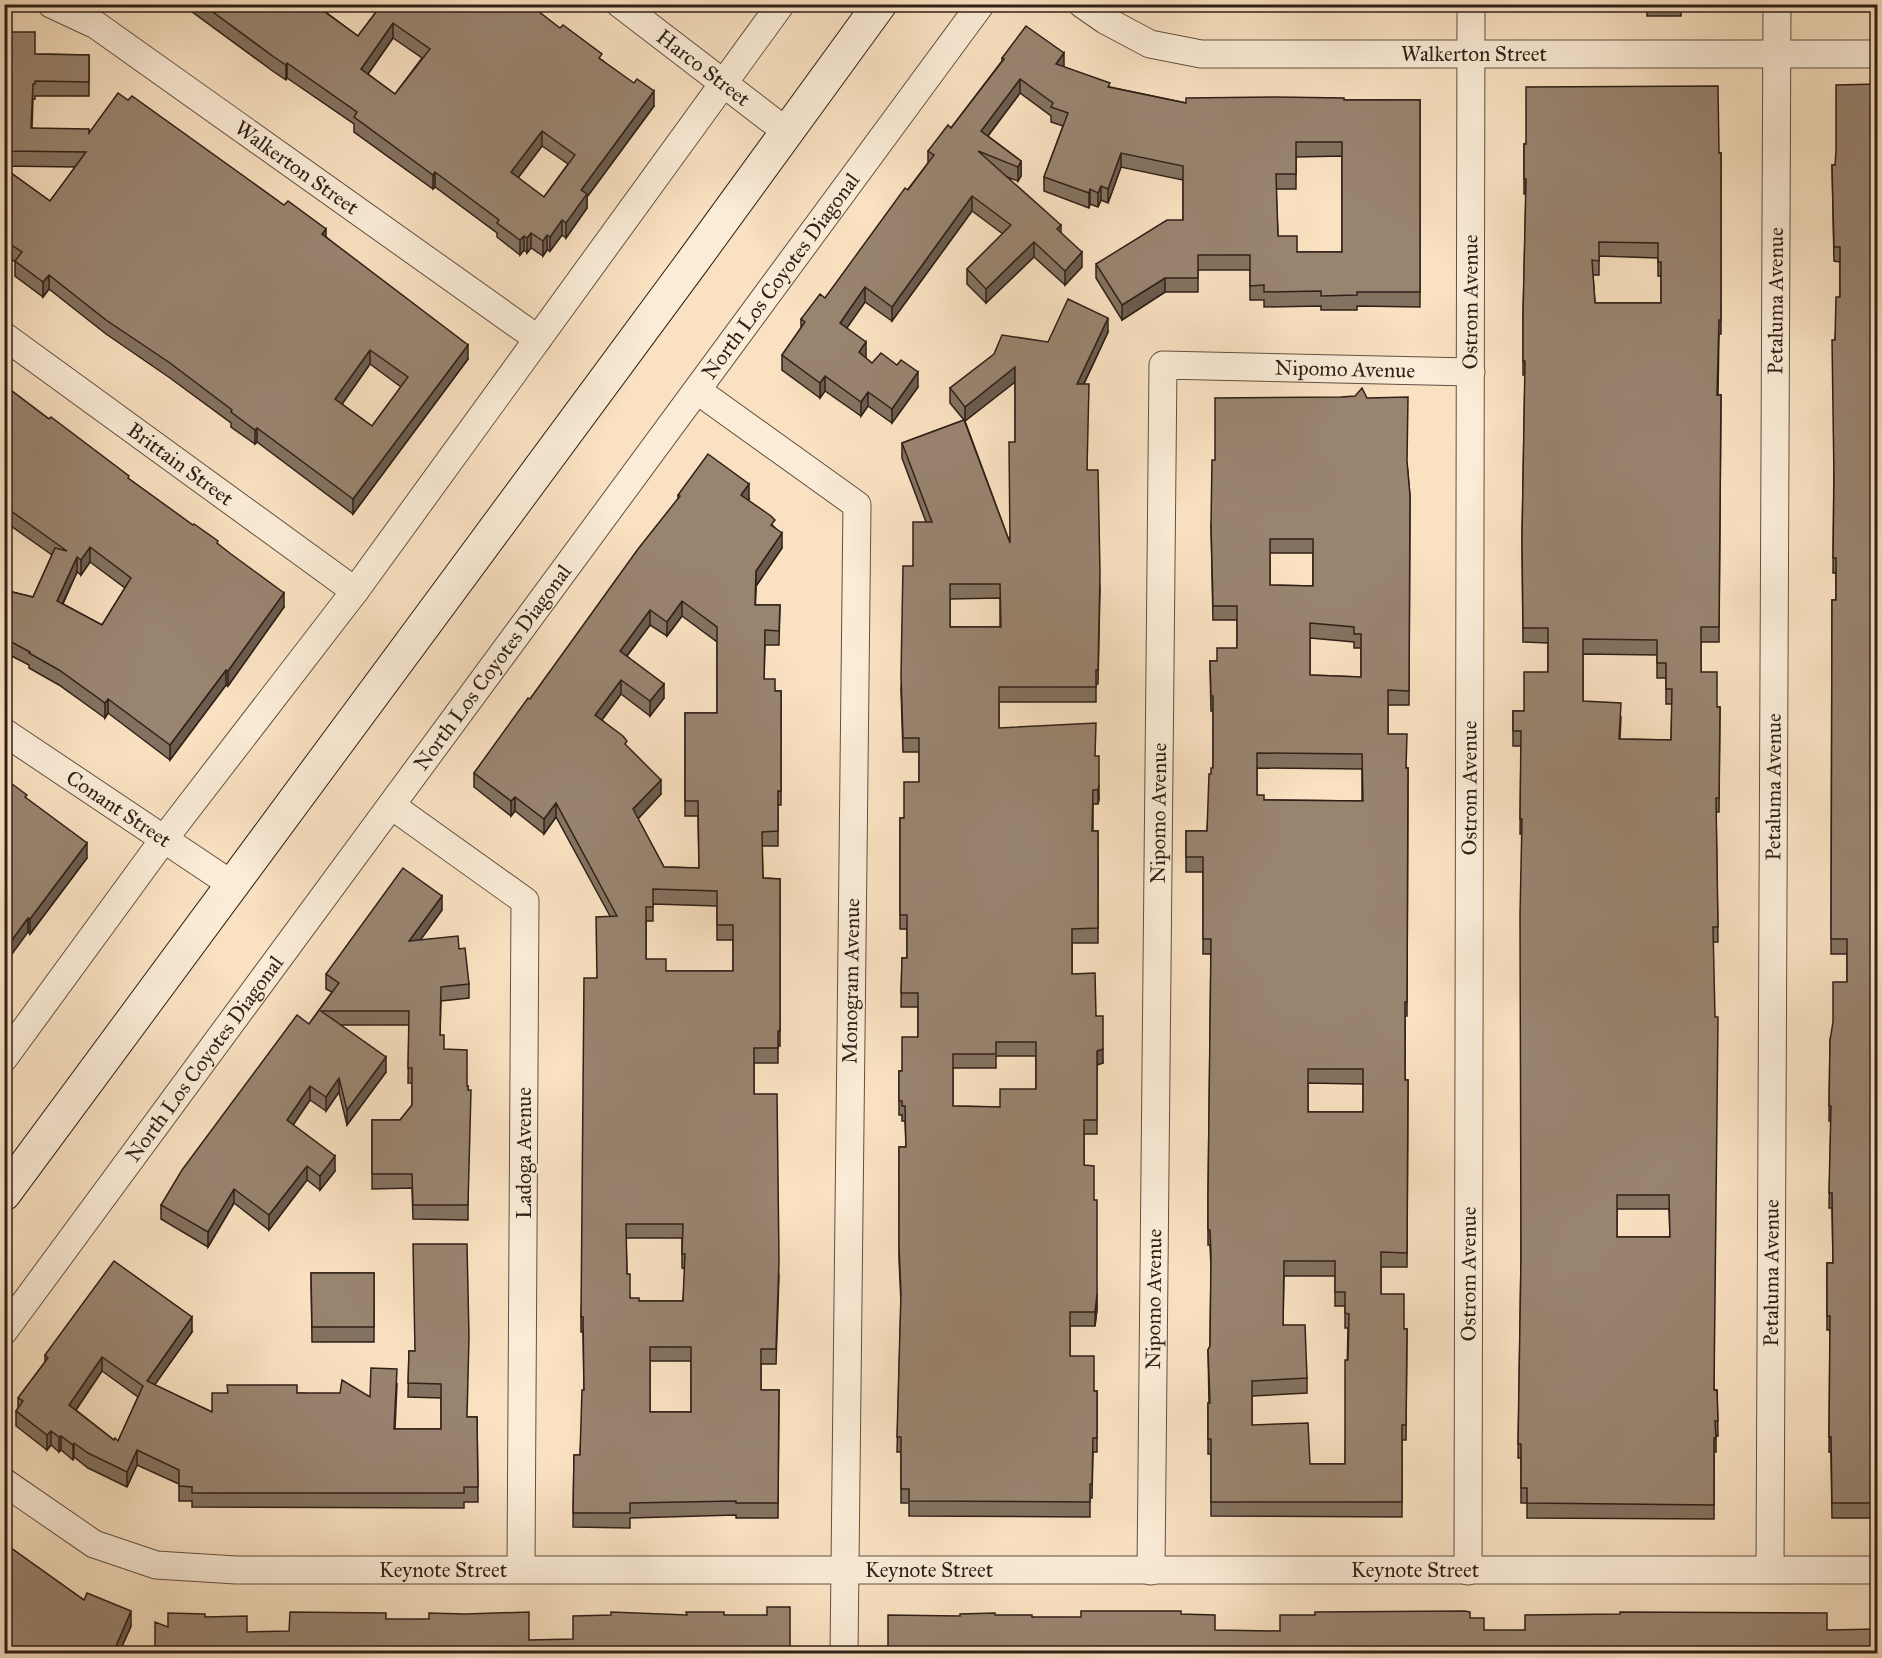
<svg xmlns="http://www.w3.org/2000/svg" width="1882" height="1658" font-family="'IM FELL Great Primer',serif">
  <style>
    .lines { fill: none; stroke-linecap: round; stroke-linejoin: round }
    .minor-casing { stroke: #625042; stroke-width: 29 }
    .secondary-casing { stroke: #302018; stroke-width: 35 }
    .minor { stroke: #fbecd7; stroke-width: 27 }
    .secondary { stroke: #fbecd7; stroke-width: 33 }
    .wall { fill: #847260; stroke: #302018; stroke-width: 1.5; fill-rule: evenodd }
    .shaded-wall { fill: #6b5c4e; stroke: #302018; stroke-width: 1.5 }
    .building { fill: #998470; stroke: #302018; stroke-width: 1.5; fill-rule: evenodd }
    .labels { text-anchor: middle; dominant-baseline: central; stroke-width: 4.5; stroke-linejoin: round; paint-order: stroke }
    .street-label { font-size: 21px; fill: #302018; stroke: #fbecd7 }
  </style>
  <rect width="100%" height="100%" fill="#f9e1c1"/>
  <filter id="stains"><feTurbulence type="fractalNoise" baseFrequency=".00333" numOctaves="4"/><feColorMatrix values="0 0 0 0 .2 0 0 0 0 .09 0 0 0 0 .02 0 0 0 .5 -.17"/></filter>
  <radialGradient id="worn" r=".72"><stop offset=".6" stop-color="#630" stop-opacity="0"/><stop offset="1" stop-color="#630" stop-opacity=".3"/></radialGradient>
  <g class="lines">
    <g class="minor-casing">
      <g id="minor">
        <path id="s1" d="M51 4 96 25 538 339"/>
        <path id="s2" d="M620 4 787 132"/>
        <path id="s3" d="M1082 4 1105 20 1150 44 1201 54H1878"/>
        <path id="s4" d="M4 336 355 591"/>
        <path d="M698 391 857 505 844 1654"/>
        <path id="s5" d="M4 732 234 886"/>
        <path d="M392 806 525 901 521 1569"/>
        <path d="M4 1058 164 839 355 591 781 4"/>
        <path id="s6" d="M4 1331 981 4"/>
        <path id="s7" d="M4 1482 94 1544 156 1565 236 1570H1878"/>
        <path id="s8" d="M1770 1569 1777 4"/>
        <path id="s9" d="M1151 1571 1163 365 1471 372"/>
        <path id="s10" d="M1468 1571 1471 4"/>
      </g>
    </g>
    <g class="secondary-casing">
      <path id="secondary" d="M4 1194 693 261 880 4"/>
    </g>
    <use href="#minor" class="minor"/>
    <use href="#secondary" class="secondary"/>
  </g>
  <g class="wall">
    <path d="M187 4H328L325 8 327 13 358 36 382 4 602 60 654 106 587 197V208L566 238 562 235 550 251 547 250 543 256 531 248 527 253 524 250 520 255 497 237V233L435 187 433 189 354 132V124L287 78 286 80 274 72 191 11V6ZM393 38 422 58 395 94 368 74ZM542 146 568 164 544 197 518 178Z"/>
    <path d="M699 4H709L705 9Z"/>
    <rect x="1647" y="4" width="34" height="12"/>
    <path d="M4 32 35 54 89 55V96H35V99H33L32 128 89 133 326 237 468 359 353 514 257 442 255 444 231 427V423L170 378 106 334 49 289 43 297 15 276V262L4 254V168L50 201 76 167 4 166ZM370 364 401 387 372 426 342 404Z"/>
    <path d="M1002 58 1064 67 1110 87 1186 103 1344 100H1420V307L1357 306V310H1321V306L1264 307V300H1250V270H1198V292H1165L1122 320 1096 278V264L1183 220V180L1121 167 1108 203 1101 200 1098 207 1090 204 1089 208 1044 191V177L1063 126 1051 122V116L1020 93 988 136 1021 161V176L1018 181 1007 177 1061 233 1082 267 1065 285 1034 257 986 303 967 284V269L1003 234 972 211 892 321 865 302 846 328 866 357 865 358 872 363 918 387 892 423 868 406 861 416 825 391 820 398 782 370V355L801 328V319L825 298 928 163V151L951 128 1002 61ZM1342 156V252H1297L1278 236 1276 189H1296V157Z"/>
    <path d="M1878 84V1175H1875V1205H1878V1518H1832L1831 1452H1829L1830 1330H1827V1263H1833L1832 1208H1829L1831 1121H1829L1830 1040 1847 982V954H1831L1832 600H1836V573H1833L1835 340 1840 297V262L1834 261 1832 165H1835Z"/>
    <path d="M1524 144 1721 153V334H1719L1718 395H1721L1719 642H1701V672L1717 707H1720L1719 812H1716L1718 942H1713L1714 1390H1717L1718 1436H1716V1452H1714V1519L1527 1518V1503H1521V1458H1518L1521 1260 1522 834H1520L1521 746H1513V711H1524L1548 672V643L1523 642 1522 539 1525 375H1523V316L1526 194H1524ZM1599 256 1658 258V276H1661V303H1595L1593 275H1599ZM1583 654 1657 655V678H1666V704H1672L1671 740 1620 739 1621 717 1583 701ZM1617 1209H1669L1670 1237H1617Z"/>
    <path d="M1108 332 1084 384 1087 470 1100 588 1098 684H1096V702H999V728L1095 756 1099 799 1098 804H1093V831H1098V943H1072V974L1096 1016 1103 1063 1097 1065V1134H1084V1165L1094 1200 1097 1309 1095 1326H1070V1356L1094 1391H1097V1452H1093L1092 1498H1090V1517L909 1516V1503H901V1452H897L901 1302 899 1260V1147H906L905 1121H902V1115H899V1071H902L918 1037V1007H901L902 958H907V929H900V818H904L919 782V752H903L901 689 913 566 926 522 902 458V443L964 420 950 403V388ZM1015 382V442L1010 543 965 421ZM1000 598V627H950V599ZM996 1056H1036V1089L1000 1107 953 1106V1068H996Z"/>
    <path d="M4 385 129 479 218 544 284 607 228 686 226 685 170 760 108 713 105 718 59 685 29 668V665L4 652V590L33 597 52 555 4 521ZM90 562 125 588 102 625 63 604 77 572 81 575Z"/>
    <path d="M1407 463 1410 496 1409 705H1388V734L1407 768H1408L1407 1016H1405V1080H1408L1407 1267H1381V1294L1404 1329H1407L1406 1440H1402V1517L1211 1516V1454H1208V1403H1209L1208 1350 1210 1346 1211 1267 1210 1245H1208V1197L1211 954H1203V872H1186V831H1207L1211 774 1213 768V711H1211L1210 661H1217L1237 648V620H1213L1211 524ZM1270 553H1313V586L1270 585ZM1310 638 1354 642V648H1361V677L1310 675ZM1257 768 1362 769V801L1264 800 1257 795ZM1308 1083 1363 1084V1112H1308ZM1284 1276H1335V1306H1345V1328H1348L1345 1464H1310L1252 1425V1396L1307 1393V1378L1283 1325Z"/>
    <path d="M678 495 749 499 748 500 775 528 782 548 756 586 755 605H780L779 645H765L764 679 775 691H781V805H778V846H762L763 878 780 879V1046L778 1045V1063H754V1094L779 1276 776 1364H761V1390H779L778 1518H736V1515L630 1518V1528L573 1527 574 1455H580L584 1390 583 1332H581V1317L597 978 610 916 556 817 544 834 515 811 511 816 474 787V773L530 699 678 499ZM682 616 717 642V713H685V816H698L699 868 664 867 638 819 661 794 627 747 602 720 621 694 650 716 664 698 627 656 650 625 667 636ZM653 904 717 906V940H733V971H666L646 959V921H653ZM626 1238H682V1268L685 1269 683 1301H639L630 1298 627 1274ZM650 1361H691V1412H650Z"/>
    <path d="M27 799 87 858 30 934 28 932Z"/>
    <path d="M442 910 420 940 459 949 469 984V998L441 1001 440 1035 444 1049 467 1086H468V1220L413 1219 412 1188 372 1189V1120H400L412 1105V1083H408L409 1025H341L386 1072 347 1125 339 1092 326 1111 310 1100 293 1125 335 1171 320 1190 307 1180 269 1230 234 1203 208 1247 161 1219V1205L309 1024 332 992 326 989V974Z"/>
    <path d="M311 1273H374V1342H312Z"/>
    <path d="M192 1332 154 1385 212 1412 297 1393 370 1397 397 1384 395 1429H441V1398L408 1397 409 1351H415L467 1417H477L478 1502H464V1508L192 1507V1501H179V1484L137 1465 127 1487 88 1468 74 1457 73 1460 61 1450 59 1452 51 1445 47 1450 16 1426V1411L18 1408V1398L45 1362V1355ZM102 1371 138 1397 118 1441 114 1440 76 1410Z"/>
    <path d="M4 1543 84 1600 131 1626 119 1653H4Z"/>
  </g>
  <g class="shaded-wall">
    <path d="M318 4H328L318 17Z"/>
    <path d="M393 23V38L361 84V69Z"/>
    <path d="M1064 53V68L1056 64Z"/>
    <path d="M287 63V78L286 80V65Z"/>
    <path d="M1020 79V93L981 145V131Z"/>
    <path d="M654 91V106L587 197V208L566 238V223L581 190Z"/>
    <path d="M542 131V146L511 187V172Z"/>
    <path d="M1121 153V167L1108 203V189Z"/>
    <path d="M1021 161V176L1018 181V167Z"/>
    <path d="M435 172V187L433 189V175Z"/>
    <path d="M1101 186V200L1098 207V193Z"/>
    <path d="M1090 189V204L1089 208V193Z"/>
    <path d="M972 196V211L892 321V307Z"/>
    <path d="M562 220V235L550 251V237Z"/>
    <path d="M1061 225V239L1057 229Z"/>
    <path d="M326 229V243L322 234Z"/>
    <path d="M531 233V248L527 253V238Z"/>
    <path d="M547 235V250L543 256V241Z"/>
    <path d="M524 236V250L520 255V240Z"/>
    <path d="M1034 242V257L986 303V289Z"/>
    <path d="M1082 252V267L1065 285V271Z"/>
    <path d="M49 275V289L43 297V282Z"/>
    <path d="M1165 278V292L1122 320V305Z"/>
    <path d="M865 287V302L840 338V323Z"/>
    <path d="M1108 318V332L1077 398V384Z"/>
    <path d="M866 342V357L859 367V352Z"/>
    <path d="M468 345V359L353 514V499Z"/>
    <path d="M370 350V364L335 414V399Z"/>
    <path d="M1015 367V382L965 421V407Z"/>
    <path d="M918 372V387L892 423V409Z"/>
    <path d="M825 376V391L820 398V383Z"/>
    <path d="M868 392V406L861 416V402Z"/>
    <path d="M257 428V442L255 444V430Z"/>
    <path d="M749 484V499L741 510V495Z"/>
    <path d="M782 533V548L756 586 755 619 756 571Z"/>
    <path d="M90 547V562L81 575V560Z"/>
    <path d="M77 557V572L57 615V601Z"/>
    <path d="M284 593V607L228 686V671Z"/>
    <path d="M682 601V616L667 636V622Z"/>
    <path d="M650 610V625L620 665V651Z"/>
    <path d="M226 670V685L170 760V745Z"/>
    <path d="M621 680V694L595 729V715Z"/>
    <path d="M664 684V698L650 716V701Z"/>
    <path d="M108 699V713L105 718V703Z"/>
    <path d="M661 780V794L633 824V809Z"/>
    <path d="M1099 785V799L1098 804V790Z"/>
    <path d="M515 797V811L511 816V801Z"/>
    <path d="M556 803V817L544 834V819Z"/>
    <path d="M87 843V858L30 934V919Z"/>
    <path d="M442 896V910L409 956V941Z"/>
    <path d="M28 918V932L4 965V951Z"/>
    <path d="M1103 1049V1063L1097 1065V1051Z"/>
    <path d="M386 1057V1072L347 1125V1110Z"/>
    <path d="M339 1078V1092L326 1111V1097Z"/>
    <path d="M310 1086V1100L287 1134V1120Z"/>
    <path d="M335 1156V1171L320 1190V1176Z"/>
    <path d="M307 1166V1180L269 1230V1215Z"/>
    <path d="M234 1189V1203L208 1247V1232Z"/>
    <path d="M1097 1294V1309L1095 1326V1312Z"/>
    <path d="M192 1317V1332L147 1396V1381Z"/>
    <path d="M102 1357V1371L69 1420V1405Z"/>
    <path d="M51 1431V1445L47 1450V1435Z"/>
    <path d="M61 1436V1450L59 1452V1437Z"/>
    <path d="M74 1443V1457L73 1460V1445Z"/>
    <path d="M137 1450V1465L127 1487V1472Z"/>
    <path d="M131 1611V1626L119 1653H113Z"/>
  </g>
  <g class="building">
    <path d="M202 4H320L327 9 325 12 358 36 382 4H529L560 28 563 25 602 54 599 58 634 83 637 79 654 91 581 190 587 194 566 223 562 220 550 237 547 235 543 241 531 233 527 238 524 236 520 240 497 223 499 220 435 172 433 175 354 117 357 112 287 63 286 65 274 57ZM393 23 430 49 395 94 361 69ZM542 131 575 155 544 197 511 172Z"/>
    <path d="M1026 26 1064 53 1056 64 1110 83 1108 87 1186 103V98L1277 97 1344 98V100H1420V292H1357V295L1321 296V291L1264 292V285L1250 286V255H1198V278H1165L1122 305 1096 264 1167 220H1183V166L1121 153 1108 189 1101 186 1098 193 1090 189 1089 193 1044 177 1068 113 1051 107 1053 103 1020 79 981 131 1021 161 1018 167 978 151 1061 225 1057 229 1082 252 1065 271 1034 242 986 289 967 269 1011 225 972 196 892 307 865 287 840 323 866 342 859 352 872 363 881 353 897 365 901 360 918 372 892 409 868 392 861 402 825 376 820 383 782 355 805 322 801 319 820 294 825 298 905 188 908 190 934 155 928 151 948 125 951 128 1004 59 1002 58ZM1296 142H1342V252H1297V236H1278L1276 174H1296Z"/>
    <path d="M4 32H35V54L89 55V82L35 81V84H33L31 128 89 129V133L118 93 128 100 132 96 284 205 288 201 326 229 322 234 468 345 353 499 257 428 255 430 231 412 232 410 170 363 106 320 49 275 43 282 15 261 22 252 4 240V168L50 201 86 152 4 151 11 142H4ZM370 350 408 377 372 426 335 399Z"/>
    <path d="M1878 84V1161H1875L1874 1205H1878V1503H1832L1831 1437H1829L1830 1316H1827V1263H1833L1832 1193H1829L1831 1106H1829L1830 1040 1833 1022V982H1847V939H1831L1832 600H1836V558H1833L1834 479 1832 340H1835L1836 297H1840V247H1834L1832 165H1835L1836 151V85Z"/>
    <path d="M1718 86 1719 153H1721V320H1719L1717 395H1721L1719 627H1701V672H1717V707H1720L1719 798H1716L1718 927H1713L1715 1017H1718L1714 1390H1717L1718 1421H1715L1716 1438H1714V1505L1527 1503V1488H1521V1444H1518L1521 1257 1520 915 1522 819H1520L1521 731H1513V711H1524V672H1548V628H1523L1522 539 1525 361H1523V316L1526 179H1524V144H1526V87ZM1599 242 1658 243V262H1661V303H1595L1592 260 1599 261ZM1583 639 1657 640V663H1666V689H1672L1671 740 1619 739 1621 703 1583 701ZM1617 1195H1669L1670 1237H1617Z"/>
    <path d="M1068 299 1108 318 1077 384H1089L1087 470H1098L1100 574 1098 670H1096V687H999V728L1096 723 1095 756H1099V785L1098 790H1093L1092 831H1098V928L1072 929V974L1095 973 1096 1016H1103V1049L1097 1051V1120H1084V1165L1094 1166V1200H1097V1294L1095 1312H1070V1356H1094V1391H1097V1438H1093L1092 1484H1090V1502L909 1501V1489H901V1437H897L901 1293 899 1246V1147H906L905 1106H902V1101H899V1071H902V1037H918V993H901L902 958H907V915H900V818H904V782H919V738H903L901 675 903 566H913V522H932L902 443 964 420 1010 543 1009 442H1015V367L965 407 950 388 994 354 1002 335 1048 342ZM950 584H1000L1001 627H950ZM996 1042H1036V1089H1000V1107L953 1106V1054H996Z"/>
    <path d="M4 385 49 419 51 417 129 476 128 478 193 525 194 524 218 541 217 543 231 554 284 593 228 671 226 670 170 745 108 699 105 703 59 670 29 653 30 652 4 638V590L33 597 55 548 67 551 4 506ZM90 547 131 578 102 625 57 601 77 557 81 560Z"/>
    <path d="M1362 388 1367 398 1408 397 1407 461 1410 496 1409 691 1388 690V734H1407L1406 768H1408L1407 1002H1405V1080H1408L1407 1253 1381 1252V1294H1404V1329H1407L1406 1425H1402V1502H1211V1439H1208V1403H1210L1208 1350 1210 1346 1211 1256 1210 1230H1208V1197L1211 939H1203V857H1186V831H1207L1209 774H1211V768H1213V696H1211L1210 661H1217V648H1237V606H1213L1211 524 1212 460H1215V398L1341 397 1355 396ZM1270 539H1313V586L1270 585ZM1310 623 1354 627V634H1361V677L1310 675ZM1257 753 1362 754 1363 801 1264 800V795H1257ZM1308 1069H1363V1112H1308ZM1284 1261H1335V1292H1345V1313L1349 1314 1348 1360H1345V1464H1310L1308 1423 1252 1425V1381L1307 1378 1305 1325H1283Z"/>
    <path d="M708 454 749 484 741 495 771 516 775 520 771 525 782 533 756 571 755 605H780L779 631 765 630 764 679H775V691H781V791H778V831L762 832 763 878 780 879V1031H778V1048H754V1094H777L779 1261 776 1349H761V1390H779L778 1503H736V1501L630 1503V1513H573L574 1455H580L582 1390H584L583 1317H581L584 978H597L596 917 617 916 556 803 544 819 515 797 511 801 474 773 528 698 530 699 638 549 680 496 678 495ZM682 601 717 627V713H685V801H698L699 868 664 867 633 809 661 780 625 744 627 741 623 736 595 715 621 680 650 701 664 684 620 651 650 610 667 622ZM653 889 717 891V925H733V971H666V959H646V907H653ZM626 1224H683L682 1254H685L683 1301H639V1298H630V1274H627ZM650 1347H691V1412H650Z"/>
    <path d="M4 778 27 795 25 797 87 843 30 919 28 918 4 951Z"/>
    <path d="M403 868 442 896 409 941 458 936 459 949 465 948 469 984 441 987 440 1035H444V1049L467 1050V1086H468V1090H471L468 1205H413L412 1174H372V1120H400L412 1105V1068H408L409 1011H321L386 1057 347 1110 339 1078 326 1097 310 1086 287 1120 335 1156 320 1176 307 1166 269 1215 234 1189 208 1232 161 1205 182 1170 297 1015 309 1024 339 983 326 974Z"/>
    <path d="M413 1244H467L469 1337 467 1417H477L478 1487H464V1493H192V1487L179 1486V1470L137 1450 127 1472 88 1453 74 1443 73 1445 61 1436 59 1437 51 1431 47 1435 16 1411 23 1401 18 1398 48 1358 45 1355 114 1261 192 1317 147 1381 212 1412V1393H228L227 1385H297V1393H340L342 1380 370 1397 371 1368 397 1369 394 1429H441V1384L408 1383 409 1351H415ZM102 1357 143 1386 118 1441 115 1438 114 1440 69 1405Z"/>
    <path d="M311 1273H374V1327H312Z"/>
    <path d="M4 1543 84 1600 87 1593 131 1611 113 1653H16L4 1645Z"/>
    <path d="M767 1607H790V1653H155V1622L168 1627V1613L205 1614V1617L247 1616V1632L289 1631 290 1612 386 1613V1619H429V1613L465 1614 529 1612V1640L573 1639V1616L611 1615V1612L687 1615 686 1612H724V1615H767Z"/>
    <path d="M1081 1611H1181V1614L1215 1615V1630L1280 1631V1615H1315V1612L1465 1611 1470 1612V1618H1484V1630H1525V1615L1620 1614V1612L1827 1613V1630L1878 1629V1653H888V1615L960 1616V1614L995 1613V1615H1032V1617H1081Z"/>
  </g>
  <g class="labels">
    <g class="street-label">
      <text stroke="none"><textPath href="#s3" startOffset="404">Walkerton Street</textPath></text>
      <text stroke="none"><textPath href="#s2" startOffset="105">Harco Street</textPath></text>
      <text stroke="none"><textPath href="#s1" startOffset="296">Walkerton Street</textPath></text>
      <text stroke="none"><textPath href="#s6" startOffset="1310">North Los Coyotes Diagonal</textPath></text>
      <text stroke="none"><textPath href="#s8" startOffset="1268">Petaluma Avenue</textPath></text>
      <text stroke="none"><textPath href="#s10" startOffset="1269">Ostrom Avenue</textPath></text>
      <text stroke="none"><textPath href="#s9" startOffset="1388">Nipomo Avenue</textPath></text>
      <text stroke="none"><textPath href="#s4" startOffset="218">Brittain Street</textPath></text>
      <text stroke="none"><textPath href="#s6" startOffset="824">North Los Coyotes Diagonal</textPath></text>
      <text stroke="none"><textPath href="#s8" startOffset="782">Petaluma Avenue</textPath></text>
      <text stroke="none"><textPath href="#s10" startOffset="783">Ostrom Avenue</textPath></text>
      <text stroke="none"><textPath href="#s5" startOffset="138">Conant Street</textPath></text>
      <text stroke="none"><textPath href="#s9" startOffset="758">Nipomo Avenue</textPath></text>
      <text transform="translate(851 981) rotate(-89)">Monogram Avenue</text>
      <text stroke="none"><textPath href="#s6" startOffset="338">North Los Coyotes Diagonal</textPath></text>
      <text transform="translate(524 1153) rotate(-90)">Ladoga Avenue</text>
      <text stroke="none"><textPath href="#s8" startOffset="296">Petaluma Avenue</textPath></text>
      <text stroke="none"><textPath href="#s10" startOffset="297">Ostrom Avenue</textPath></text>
      <text stroke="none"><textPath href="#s9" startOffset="272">Nipomo Avenue</textPath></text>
      <text stroke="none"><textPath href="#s7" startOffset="462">Keynote Street</textPath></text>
      <text stroke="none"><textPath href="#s7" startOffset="948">Keynote Street</textPath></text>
      <text stroke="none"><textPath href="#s7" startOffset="1434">Keynote Street</textPath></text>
    </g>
  </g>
  <rect width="1882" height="1658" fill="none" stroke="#f9e1c1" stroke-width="24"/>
  <rect x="6" y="6" width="1870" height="1646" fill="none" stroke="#302018" stroke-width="3"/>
  <rect x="12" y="12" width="1858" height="1634" fill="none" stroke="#302018" stroke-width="1.5"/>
  <rect width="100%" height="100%" filter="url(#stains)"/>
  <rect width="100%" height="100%" fill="url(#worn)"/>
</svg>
